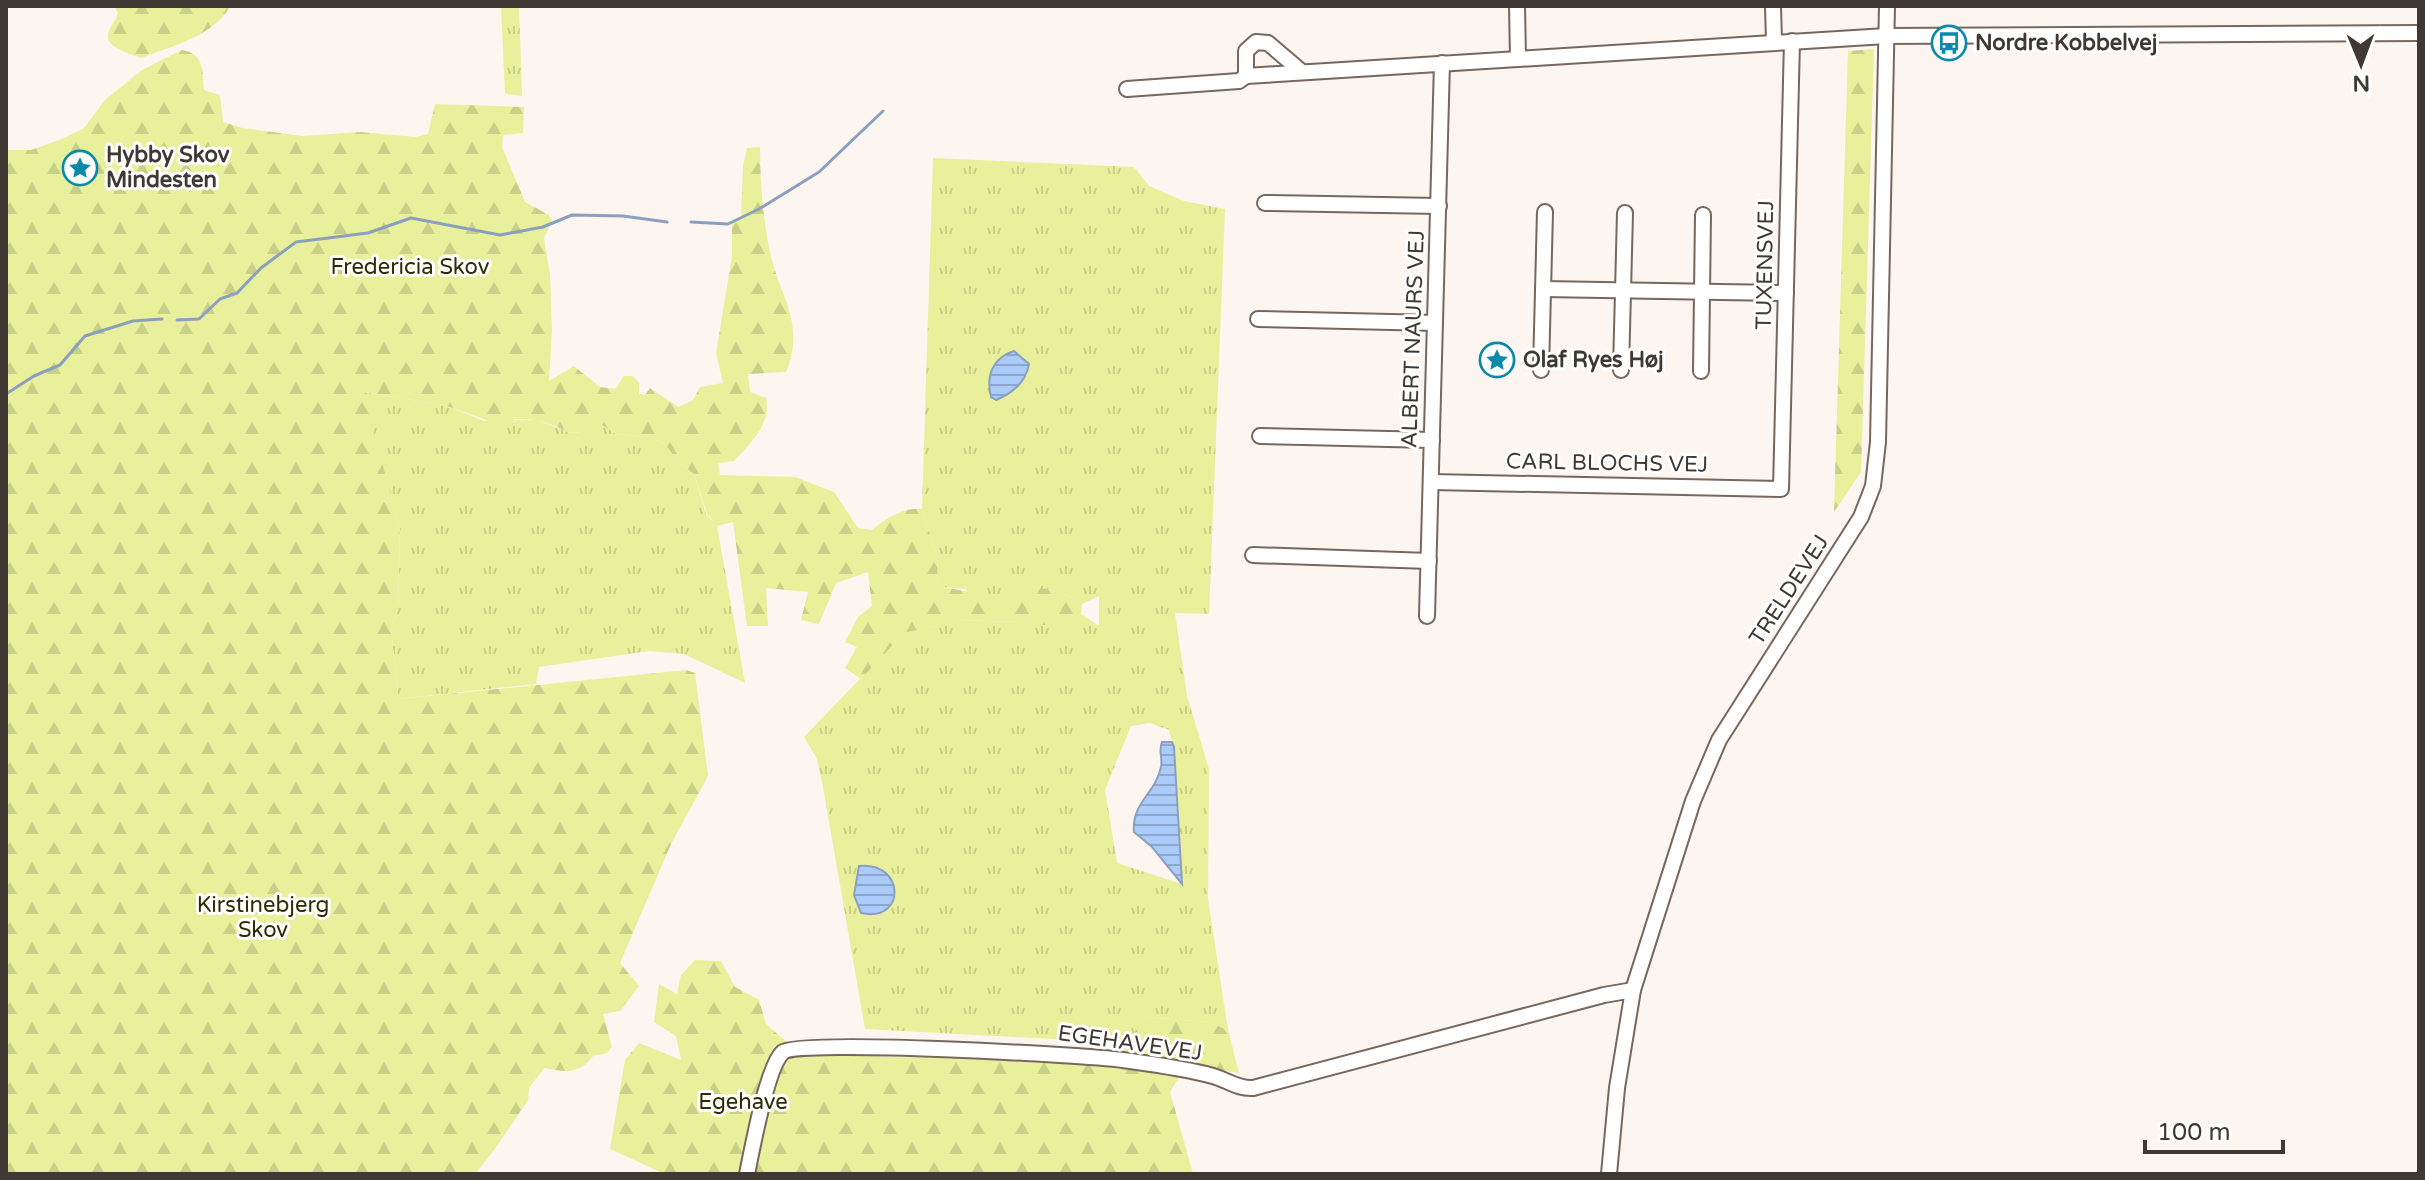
<svg xmlns="http://www.w3.org/2000/svg" width="2425" height="1180" font-family="'Varela Round',sans-serif">
  <style>
    .grass { fill: url(#grass-tufts); fill-rule: evenodd }
    .forest { fill: url(#forest-firs) }
    .water { fill: url(#water-rules); stroke: #8ba0bf; stroke-width: 2 }
    .lines { fill: none; stroke-linecap: round; stroke-linejoin: round }
    .stream { stroke: #8ba0bf; stroke-width: 3 }
    .minor-casing { stroke: #77675c; stroke-width: 18 }
    .minor { stroke: #fff; stroke-width: 14 }
    .labels { text-anchor: middle; dominant-baseline: central; stroke-width: 6; stroke-linejoin: round; paint-order: stroke }
    .poi-label { font-size: 22px; font-weight: bold; fill: #3f3833; stroke: #fff; text-anchor: start }
    .street-label { font-size: 22px; fill: #3f3833; stroke: #fff }
    .park-label { font-size: 22px; fill: #2c2e02; stroke: #fff }
  </style>
  <defs>
    <pattern id="grass-tufts" width="24" height="20" patternUnits="userSpaceOnUse" patternTransform="scale(2)"><rect width="24" height="20" fill="#e8f09c"/><path d="M3 7l-1-3M5 7V3M7 7l1-3M15 17l-1-3M17 17v-4M19 17l1-3" fill="none" stroke="#c8cf87"/></pattern>
    <pattern id="forest-firs" width="22" height="20" patternUnits="userSpaceOnUse" patternTransform="scale(2)"><rect width="22" height="20" fill="#e8f09c"/><path d="M5 1l3.5 6h-7zM16 11l3.5 6h-7z" fill="#c8cf87"/></pattern>
    <pattern id="water-rules" width="6" height="5" patternUnits="userSpaceOnUse" patternTransform="scale(2)"><rect width="6" height="5" fill="#abccfb"/><path d="M0 2.5h6" fill="none" stroke="#8da7cc"/></pattern>
  </defs>
  <rect width="100%" height="100%" fill="#fcf5f0"/>
  <g class="grass">
    <path d="M501 6H519L522 96 505 94Z"/>
    <path d="M933 158 1134 167 1149 186 1184 201 1225 209 1209 614 1175 613 1187 696 1209 769 1208 899 1228 1030 1208 1022 1145 1017 1128 1043 865 1029 823 787 817 759 804 737 904 633 958 620 1051 623 1071 621 1081 614 1099 626V596L1082 604C1076 598 1068 595 1059 593 1051 590 1041 587 1033 587 1005 590 1002 609 970 599L966 589 943 587 937 579 938 559 922 509ZM1150 723 1169 730 1174 747 1182 884 1117 863 1105 790 1131 726Z"/>
    <path d="M362 392 444 405 484 421 537 420 571 433H578L593 423H599L616 434 650 437 666 445 677 461 694 474 706 514 717 526 745 683 684 654 649 651 539 667 536 684 398 699 391 626 398 610 400 529Z"/>
  </g>
  <g class="forest">
    <path d="M114 6H230C216 35 170 47 141 58 131 54 101 47 109 31 112 24 116 20 118 13Z"/>
    <path d="M1874 49 1861 472 1834 512 1848 51Z"/>
    <path d="M182 50C205 54 202 71 204 90L220 95 223 122 242 128 302 136 360 132 416 137 428 134 435 104 524 107 523 133 503 135 502 147 525 202 549 215 552 221 544 238 550 275 552 329 549 381 574 366 600 387 615 389 624 376H633L639 383V394L645 395 650 388 678 407 693 400 700 387 723 383 716 353 732 256V222L741 217 743 166 747 148 760 147C760 184 763 217 770 253 780 297 806 324 786 372L748 374 750 392 766 398C772 423 750 444 734 461L718 463 720 475 795 477 834 492 858 528 872 530C885 519 904 507 922 509L938 559 937 579 943 587 970 592V599C1002 609 1006 589 1033 587 1041 587 1051 590 1059 593 1068 595 1076 598 1082 604L1081 614 1072 621 1028 627 1019 622 958 620 904 633 861 679 845 668 857 647 845 642 858 617 872 606 868 572 836 583 819 624 801 620 808 592 766 588 768 626H747L733 522 717 526 707 514 694 474 677 461 666 445 650 437 616 434 599 423H593C572 442 568 429 546 423 536 419 525 419 514 419L510 424 503 426 444 405 363 392 400 529 398 610 391 626 398 699 686 670 695 673 708 776 671 844 620 963 639 986 620 1011 603 1014 612 1047 607 1053 593 1056C579 1075 565 1072 544 1068L529 1088 528 1100 494 1150 475 1174H6V150H31L62 139 84 128 105 100 142 70Z"/>
    <path d="M695 960 721 961 735 987 759 1000 766 1024 798 1052 893 1057 1040 1060 1113 1067 1144 1017 1208 1022 1228 1030 1239 1073 1187 1064 1170 1092 1193 1174H665L610 1149 625 1060 639 1043 681 1060 676 1036 654 1022 659 984 677 994 681 975Z"/>
  </g>
  <g class="water">
    <path d="M1014 351 1029 364C1026 382 1013 393 996 400L991 397C986 376 992 358 1014 351Z"/>
    <path d="M1162 742H1172L1174 747 1182 884 1152 847 1134 832C1131 803 1156 793 1161 767 1163 758 1158 751 1162 742Z"/>
    <path d="M859 866C905 861 907 923 861 913L854 895Z"/>
  </g>
  <g class="lines">
    <g class="stream">
      <path d="M691 222 728 224 759 209 819 172 883 111"/>
      <path d="M177 320 199 319 220 299 237 293 261 268 296 242 368 233 411 218 500 235 543 227 572 215 623 216 667 222"/>
      <path d="M6 394 34 376 60 365 85 336 133 321 162 319"/>
    </g>
    <g class="minor-casing">
      <g id="minor">
        <path d="M1517 6 1518 59"/>
        <path d="M1773 6 1774 42"/>
        <path d="M1302 72 1268 43 1256 42 1246 51V76L1886 36 2419 33"/>
        <path d="M1127 89 1239 81 1246 76"/>
        <path d="M1265 203 1439 206"/>
        <path d="M1543 289 1786 293"/>
        <path d="M1258 319 1435 323"/>
        <path d="M1541 370 1545 212"/>
        <path d="M1621 370 1625 213"/>
        <path d="M1701 371 1703 215"/>
        <path d="M1260 436 1432 440"/>
        <path d="M1431 482 1781 489 1792 41"/>
        <path d="M1253 555 1429 561"/>
        <path d="M1427 616 1442 63"/>
        <path d="M747 1174C752 1150 767 1066 783 1052 799 1039 1084 1055 1123 1060 1152 1064 1184 1068 1213 1076 1227 1080 1238 1089 1253 1088L1604 995 1633 990"/>
        <path d="M1609 1174 1617 1088 1633 990 1693 801 1719 740 1861 517 1873 486 1878 442 1887 6"/>
      </g>
    </g>
    <use href="#minor" class="minor"/>
  </g>
  <defs>
    <g id="bus-ring" transform="scale(1.8)"><circle r="9.5" fill="#fff" stroke="#0b89ab" stroke-width="1.5"/><path d="M-5-6H5V4H4V6H2V4H-2V6H-4V4H-5ZM-3.5-4V0h7V-4ZM-3.5 1.2v1.5H-2V1.2ZM2 1.2v1.5H3.5V1.2Z" fill="#0b89ab"/></g>
    <g id="sight-ring" transform="scale(1.8)"><circle r="9.5" fill="#fff" stroke="#0b89ab" stroke-width="1.5"/><path d="M0-6L1.8-2.2L6-1.7L2.9 1.2L3.7 5.4L0 3.3L-3.7 5.4L-2.9 1.2L-6-1.7L-1.8-2.2Z" fill="#0b89ab"/></g>
  </defs>
  <g fill-rule="evenodd">
    <use href="#bus-ring" x="1949" y="43"/>
    <use href="#sight-ring" x="80" y="168"/>
    <use href="#sight-ring" x="1497" y="360"/>
  </g>
  <g class="labels">
    <g class="poi-label">
      <text x="1975" y="43">Nordre Kobbelvej</text>
      <text x="106" y="155">Hybby Skov<tspan x="106" dy="25">Mindesten</tspan></text>
      <text x="1523" y="360">Olaf Ryes Høj</text>
    </g>
    <g class="street-label">
      <text transform="translate(1765 265) rotate(-89)">TUXENSVEJ</text>
      <text transform="translate(1413 339) rotate(-88)">ALBERT NAURS VEJ</text>
      <text transform="translate(1607 463) rotate(1)">CARL BLOCHS VEJ</text>
      <text transform="translate(1789 590) rotate(-57)">TRELDEVEJ</text>
      <text transform="translate(1130 1043) rotate(8)">EGEHAVEVEJ</text>
    </g>
    <g class="park-label">
      <text x="410" y="267">Fredericia Skov</text>
      <text x="263" y="905">Kirstinebjerg<tspan x="263" dy="25">Skov</tspan></text>
      <text x="743" y="1102">Egehave</text>
    </g>
  </g>
  <rect width="2425" height="1180" fill="none" stroke="#3f3833" stroke-width="16"/>
  <g transform="translate(2361 64) rotate(179)" stroke="#ffffff" stroke-width="6" paint-order="stroke">
  <path d="M0-6L14 30L0 20L-14 30Z" fill="#3f3833"/>
  <text y="-12" font-size="22" font-weight="bold" text-anchor="middle" fill="#3f3833">N</text>
  </g>
  <path d="M2145 1140v12h138v-12" fill="none" stroke="#3f3833" stroke-width="4"/>
  <text x="2157" y="1140" font-size="24" fill="#3f3833" stroke="#ffffff" stroke-width="6" paint-order="stroke">100 m</text>
</svg>
